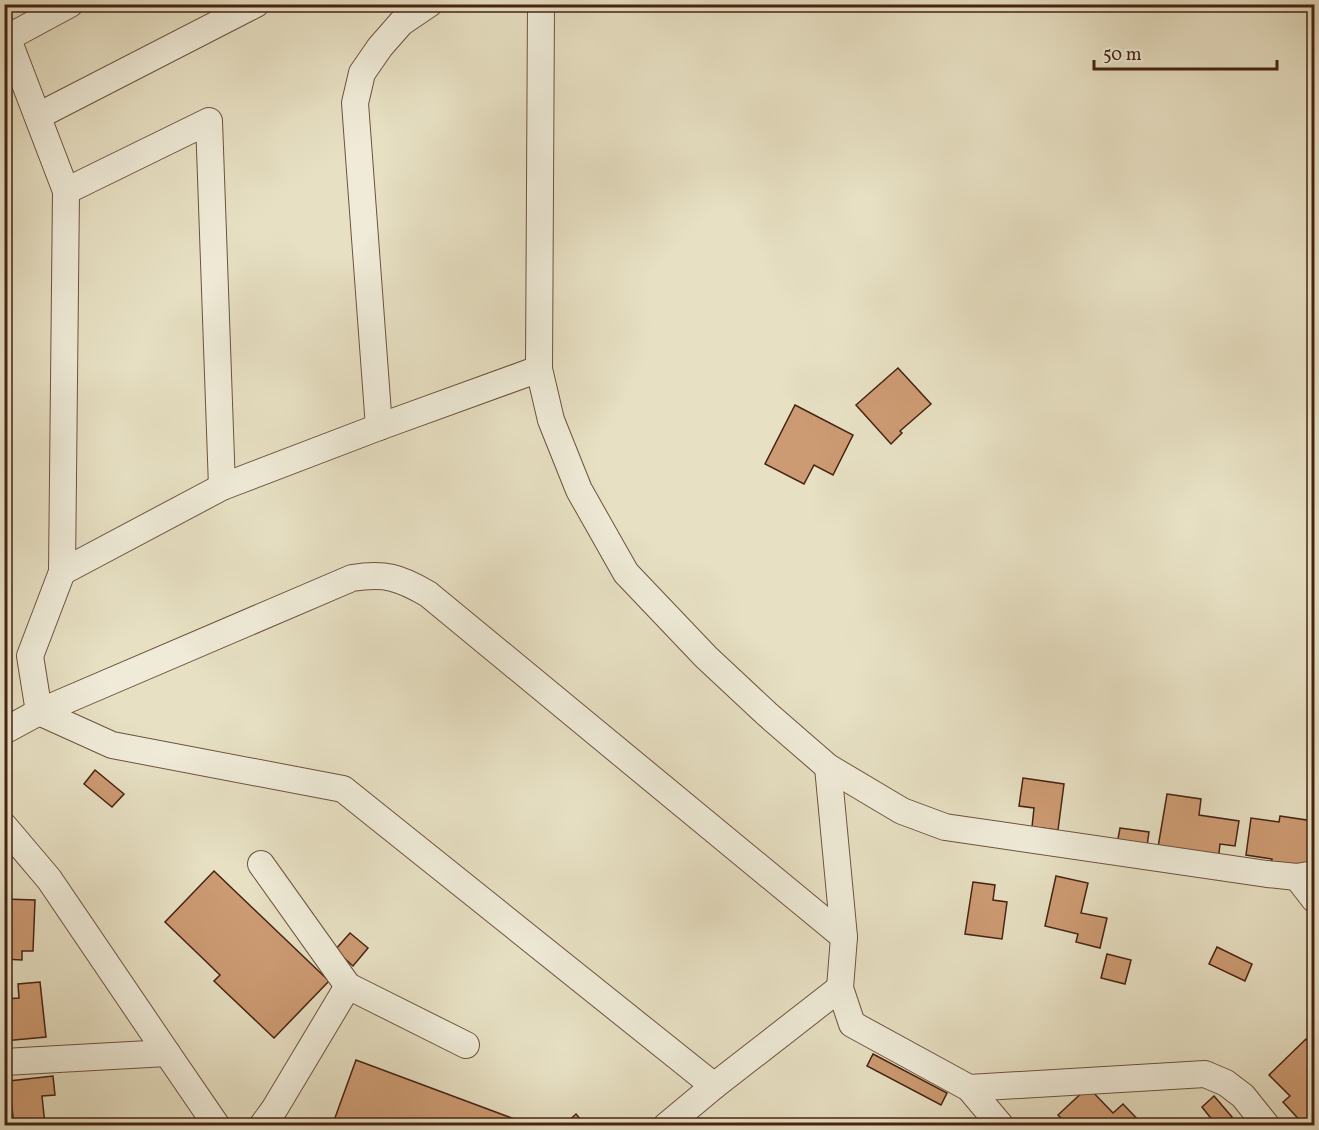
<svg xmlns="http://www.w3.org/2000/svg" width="1319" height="1130" font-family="Vollkorn,serif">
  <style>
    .building { fill: #cd9b73; stroke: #462313; stroke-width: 1.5 }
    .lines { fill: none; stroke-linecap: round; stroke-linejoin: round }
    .minor-casing { stroke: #6e523f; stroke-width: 28 }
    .minor { stroke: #efebd8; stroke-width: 26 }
  </style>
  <rect width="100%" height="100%" fill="#e7e0c3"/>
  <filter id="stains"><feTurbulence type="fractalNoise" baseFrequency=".00333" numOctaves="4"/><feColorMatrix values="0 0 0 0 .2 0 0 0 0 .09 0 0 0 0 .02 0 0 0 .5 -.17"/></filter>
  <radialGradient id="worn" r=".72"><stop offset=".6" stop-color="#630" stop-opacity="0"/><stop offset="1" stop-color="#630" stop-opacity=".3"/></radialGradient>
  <g class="building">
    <path d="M898 368 931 404 900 431 902 433 891 444 856 405Z"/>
    <path d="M795 405 853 435 833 475 814 465 804 484 765 464Z"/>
    <path d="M95 770 124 794 112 807 84 784Z"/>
    <path d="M1023 778 1064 784 1058 830 1032 827 1034 808 1019 806Z"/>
    <path d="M1167 794 1201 799 1199 815 1239 821 1235 846 1220 844 1218 862 1157 853Z"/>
    <path d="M1280 816 1313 821 1309 843 1314 844V880L1269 872 1272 859 1246 855 1251 818 1279 822Z"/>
    <path d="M1120 828 1149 832 1146 853 1116 849Z"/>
    <path d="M214 871 329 981 274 1038 214 981 220 975 165 922Z"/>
    <path d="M1056 876 1088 883 1081 913 1107 918 1100 948 1076 942 1078 934 1045 926Z"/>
    <path d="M973 882 995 885 993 900 1007 902 1002 939 965 934Z"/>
    <path d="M4 899 35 900 33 951H22V960L4 959Z"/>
    <path d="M350 933 368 948 353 966 335 950Z"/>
    <path d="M1217 947 1252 964 1245 981 1209 964Z"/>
    <path d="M1107 954 1131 960 1125 984 1101 978Z"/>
    <path d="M40 982 46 1037 4 1041V999L19 998 18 984Z"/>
    <path d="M1306 1039 1314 1047V1126H1305L1283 1102 1290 1096 1269 1075Z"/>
    <path d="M873 1054 947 1093 941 1105 867 1066Z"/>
    <path d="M356 1060 517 1120 515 1126H332Z"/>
    <path d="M53 1076 55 1095 42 1096 45 1125 14 1126 9 1081Z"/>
    <path d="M1088 1087 1113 1113 1123 1104 1144 1126H1069L1058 1115Z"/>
    <path d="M1214 1096 1232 1117 1221 1126H1217L1202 1107Z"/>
    <path d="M576 1114 586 1126H563Z"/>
  </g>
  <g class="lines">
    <g class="minor-casing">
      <g id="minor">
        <path d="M541 4 539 369 551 420 579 490 626 573 706 657 767 714 828 767 902 811 945 827 1267 874 1297 877 1314 874"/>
        <path d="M4 29 66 191 62 572 30 656 39 712 112 745 343 789 714 1086"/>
        <path d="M9 37 70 4"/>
        <path d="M38 116 256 4"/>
        <path d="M66 191 209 121 222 487"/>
        <path d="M379 427 355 103 362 73 380 47 401 23 429 4"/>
        <path d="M62 572 222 487 379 427 539 369"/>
        <path d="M4 731 39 712 352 578C385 573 399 577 428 594L844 937"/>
        <path d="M828 767 844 937 840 988 852 1024 969 1088 1001 1126"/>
        <path d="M4 826 49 879 167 1053 217 1126"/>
        <path d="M261 864 348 986 466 1045"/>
        <path d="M1297 877 1314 899"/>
        <path d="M4 1062 167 1053"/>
        <path d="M969 1088 1205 1074 1226 1083 1243 1096 1267 1126"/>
        <path d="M262 1126 275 1108 348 986"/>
        <path d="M666 1126 714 1086 840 988"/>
      </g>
    </g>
    <use href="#minor" class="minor"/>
  </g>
  <rect width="1319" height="1130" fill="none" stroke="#e7e0c3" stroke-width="24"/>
  <rect x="6" y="6" width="1307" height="1118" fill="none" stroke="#462313" stroke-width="3"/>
  <rect x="12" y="12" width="1295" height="1106" fill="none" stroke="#462313" stroke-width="1.5"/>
  <path d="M1094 60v9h183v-9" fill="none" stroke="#462313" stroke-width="3"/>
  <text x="1103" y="60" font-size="18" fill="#462313" stroke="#efebd8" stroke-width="4.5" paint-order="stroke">50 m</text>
  <rect width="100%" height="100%" filter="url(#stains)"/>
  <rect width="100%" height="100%" fill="url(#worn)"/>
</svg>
